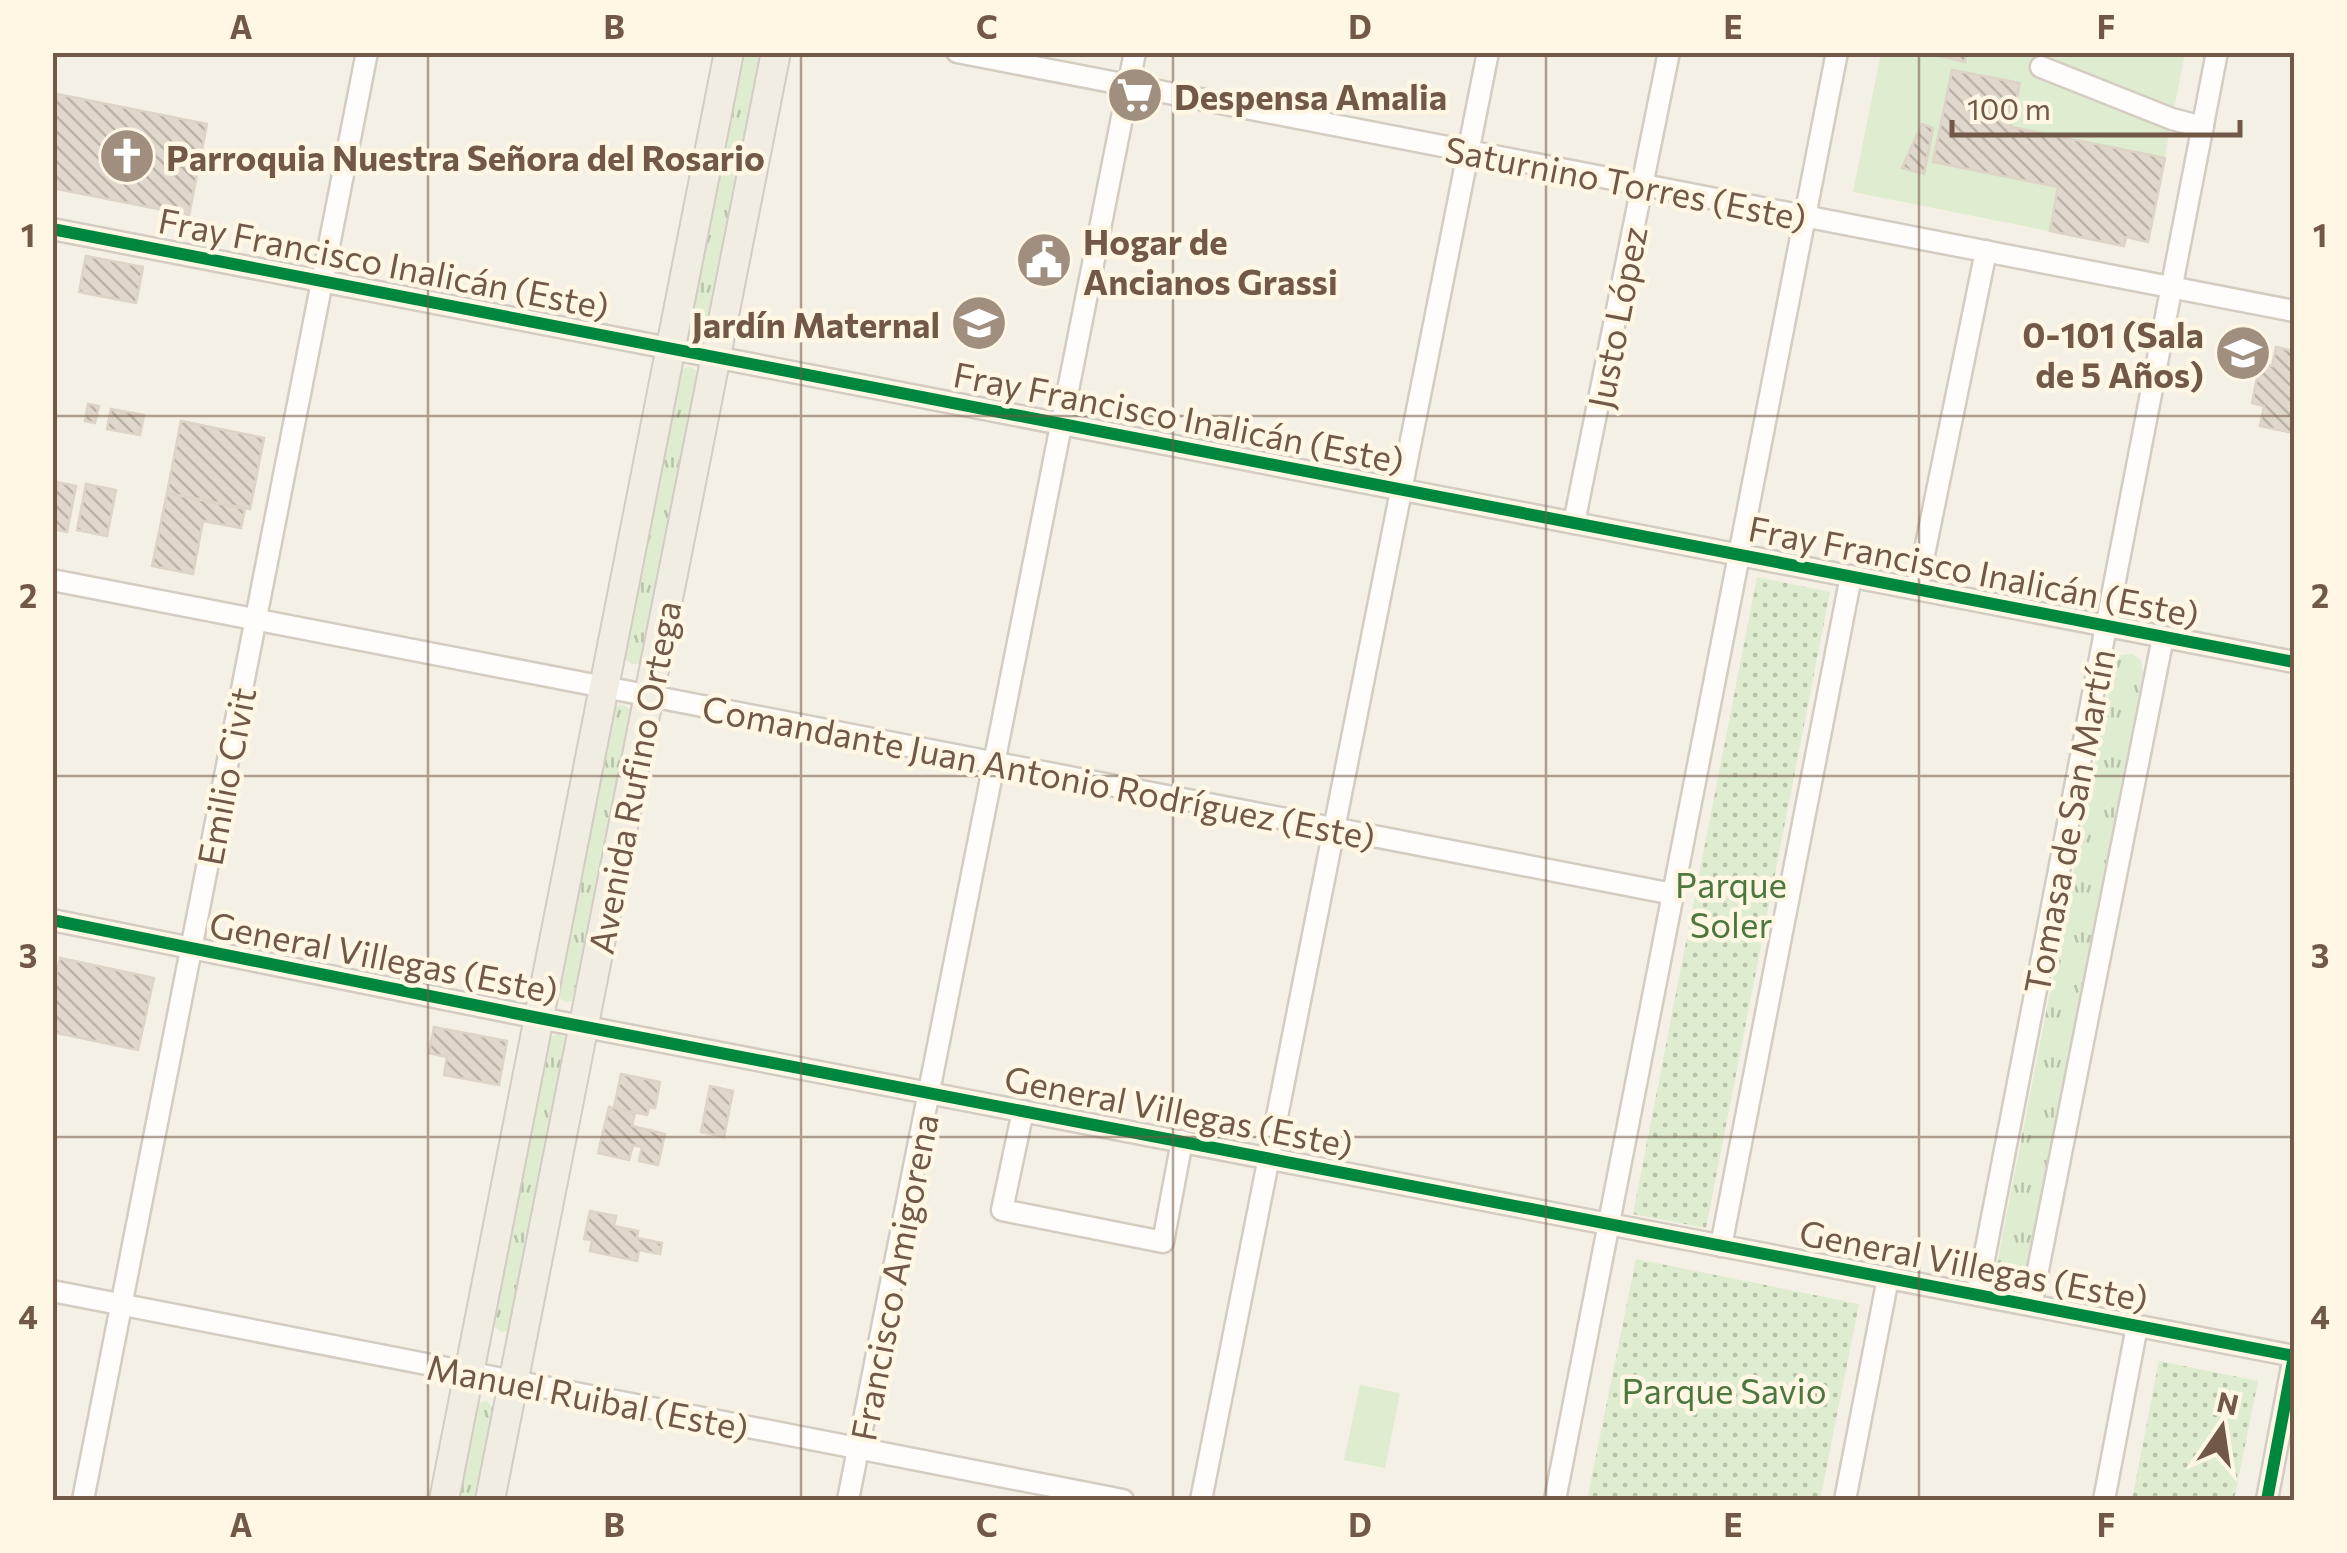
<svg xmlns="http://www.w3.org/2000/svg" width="2347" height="1553" font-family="Commissioner,sans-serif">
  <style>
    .grass { fill: url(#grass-tufts) }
    .park { fill: url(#park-dots) }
    .garden { fill: #deeccf }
    .building { fill: url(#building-back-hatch); stroke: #ded3c7; stroke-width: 2.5 }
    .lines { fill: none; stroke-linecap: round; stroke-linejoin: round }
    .minor-casing { stroke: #d4cbc1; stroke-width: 25 }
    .major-casing { stroke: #d4cbc3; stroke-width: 32 }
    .minor { stroke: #fefdfb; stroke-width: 20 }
    .major { stroke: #f2ede2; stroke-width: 28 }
    .cycleway-casing { stroke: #fff7e4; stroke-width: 19 }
    .cycleway { stroke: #00873e; stroke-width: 12 }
    .grid { fill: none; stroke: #725947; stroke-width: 2.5; stroke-opacity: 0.55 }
    .labels { text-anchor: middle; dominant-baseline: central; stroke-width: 9; stroke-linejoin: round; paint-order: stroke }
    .poi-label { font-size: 35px; font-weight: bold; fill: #725947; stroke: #fff7e4; text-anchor: start }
    .street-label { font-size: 35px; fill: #725947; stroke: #fff7e4 }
    .park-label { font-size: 35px; fill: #4c783f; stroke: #fff7e4 }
    .neatline { fill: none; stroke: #725947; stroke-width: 4 }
    .grid-label { font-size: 32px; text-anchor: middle; font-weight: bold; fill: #725947 }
  </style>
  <defs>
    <pattern id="grass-tufts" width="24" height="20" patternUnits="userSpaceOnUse" patternTransform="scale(2.5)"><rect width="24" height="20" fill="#deeccf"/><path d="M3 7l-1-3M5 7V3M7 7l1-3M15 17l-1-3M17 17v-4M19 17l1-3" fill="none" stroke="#b8c2aa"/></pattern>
    <pattern id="park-dots" width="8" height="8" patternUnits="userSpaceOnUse" patternTransform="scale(2.5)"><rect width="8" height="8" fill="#deeccf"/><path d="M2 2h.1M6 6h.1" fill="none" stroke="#b8c2aa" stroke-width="1.8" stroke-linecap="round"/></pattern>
    <pattern id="building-back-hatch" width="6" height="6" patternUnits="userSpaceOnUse" patternTransform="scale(2.5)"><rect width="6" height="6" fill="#e1d8cd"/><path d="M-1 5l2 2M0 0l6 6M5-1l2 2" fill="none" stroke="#bbb2a8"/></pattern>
  </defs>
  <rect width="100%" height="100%" fill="#f5f0e5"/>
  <g class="grass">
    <path d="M743 53H763L711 316 707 322 700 324 694 319 693 312Z"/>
    <path d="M691 367 697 371 698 379 644 658 640 664H632L626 660 625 653 680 374 684 368Z"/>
    <path d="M2132 654 2141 660 2143 672 2025 1276 2018 1286 2007 1287 1998 1280 1996 1269 2114 664 2121 655Z"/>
    <path d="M624 705 630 709 631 716 577 995 572 1001 565 1002 559 998 558 990 612 712 617 706Z"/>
    <path d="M560 1034 566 1039 567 1046 513 1325 509 1331 501 1332 495 1327 494 1320 549 1041 553 1035Z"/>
    <path d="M486 1401 492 1406 494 1413 476 1500H457L475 1408 479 1403Z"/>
  </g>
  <g class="park">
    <path d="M1757 577 1830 592 1706 1228 1633 1214Z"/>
    <path d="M1636 1259 1859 1304 1820 1500H1587Z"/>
    <path d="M2159 1361 2258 1381 2234 1500H2132Z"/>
  </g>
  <g class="garden">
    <path d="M1881 53H2185L2148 242 2126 237 2124 246 1853 192Z"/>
    <path d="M1360 1385 1400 1393 1385 1468 1344 1460Z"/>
  </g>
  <g class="building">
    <path d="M1923 52H1966L1965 62Z"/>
    <path d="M1952 70 2020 83 2011 127 2165 158 2148 242 2126 237 2124 246 2050 231 2058 187 1933 162Z"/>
    <path d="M52 93 207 124 189 215 52 188Z"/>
    <path d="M1922 124 1933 128 1924 174 1902 168Z"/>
    <path d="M86 256 143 267 136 303 79 292Z"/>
    <path d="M2276 347 2294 351V433L2260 426 2264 406 2252 403 2260 363 2272 366Z"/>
    <path d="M88 404 99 406 95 423 85 421Z"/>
    <path d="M111 409 144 415 140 435 107 429Z"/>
    <path d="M181 421 264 438 250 509 167 493Z"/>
    <path d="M52 481 76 486 67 532 52 529Z"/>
    <path d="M86 484 116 490 107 536 77 530Z"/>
    <path d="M167 493 245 509 241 528 203 521 193 574 152 566Z"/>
    <path d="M60 958 154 978 138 1050 52 1032V993Z"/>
    <path d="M434 1027 507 1041 499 1085 444 1075 447 1057 429 1053Z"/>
    <path d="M621 1074 660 1082 655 1108 649 1107 647 1115 614 1108Z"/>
    <path d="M710 1086 733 1091 724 1137 701 1132Z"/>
    <path d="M609 1107 635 1113 632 1126 665 1134 658 1165 639 1161 642 1147 633 1145 629 1160 598 1153Z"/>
    <path d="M590 1211 616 1216 614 1226 638 1231 637 1238 662 1243 660 1254 639 1250 637 1261 590 1251 592 1240 584 1239Z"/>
  </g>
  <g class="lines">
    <g class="minor-casing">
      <g id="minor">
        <path d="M957 52 2294 311"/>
        <path d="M2041 67 2172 119 2203 127"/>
        <path d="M52 229 2294 662"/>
        <path d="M1574 523 1669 52"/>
        <path d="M52 580 1673 894"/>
        <path d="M1917 589 1986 251"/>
        <path d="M52 920 539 1018 2294 1356 2267 1500"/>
        <path d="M1023 1111 1002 1210 1163 1242 1182 1141"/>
        <path d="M1721 1246 1851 576"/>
        <path d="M52 1291 1123 1500"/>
        <path d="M1977 1295 2217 52"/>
        <path d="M2031 1305 2163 637"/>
        <path d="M83 1500 367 52"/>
        <path d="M848 1500 1135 52"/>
        <path d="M1201 1500 1488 52"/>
        <path d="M1555 1500 1837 52"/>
        <path d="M1845 1500 1888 1278"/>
        <path d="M2104 1500 2137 1326"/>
      </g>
    </g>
    <g class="major-casing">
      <g id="major">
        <path d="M444 1500 729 52"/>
        <path d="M490 1500 776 52"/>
      </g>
    </g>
    <use href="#minor" class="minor"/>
    <use href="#major" class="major"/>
    <g class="cycleway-casing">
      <g id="cycleway">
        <path d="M52 229 2294 662"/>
        <path d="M52 920 539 1018 2294 1356 2267 1500"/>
      </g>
    </g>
    <use href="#cycleway" class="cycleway"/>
  </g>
  <path class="grid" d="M428 52V1500M801 52V1500M1173 52V1500M1546 52V1500M1919 52V1500M52 416H2294M52 776H2294M52 1137H2294"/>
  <defs>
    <g id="supermarket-disc" transform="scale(2.875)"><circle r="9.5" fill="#a08e7e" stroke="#fff7e4"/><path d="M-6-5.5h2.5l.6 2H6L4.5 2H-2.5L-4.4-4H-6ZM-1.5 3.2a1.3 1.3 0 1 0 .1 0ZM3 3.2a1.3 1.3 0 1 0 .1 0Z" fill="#fff"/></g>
    <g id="church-disc" transform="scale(2.875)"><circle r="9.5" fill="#a08e7e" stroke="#fff7e4"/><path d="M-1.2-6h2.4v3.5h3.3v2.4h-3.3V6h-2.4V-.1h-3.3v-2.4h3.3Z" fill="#fff"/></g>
    <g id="civic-disc" transform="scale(2.875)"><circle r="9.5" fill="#a08e7e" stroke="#fff7e4"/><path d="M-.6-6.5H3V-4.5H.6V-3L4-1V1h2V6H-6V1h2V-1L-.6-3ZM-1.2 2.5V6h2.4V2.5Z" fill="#fff"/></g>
    <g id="school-disc" transform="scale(2.875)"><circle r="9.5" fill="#a08e7e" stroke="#fff7e4"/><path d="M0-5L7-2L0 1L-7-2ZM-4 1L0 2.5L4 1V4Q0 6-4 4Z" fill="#fff"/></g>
  </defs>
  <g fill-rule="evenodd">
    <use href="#supermarket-disc" x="1135" y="95"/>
    <use href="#church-disc" x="127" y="156"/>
    <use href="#civic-disc" x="1044" y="260"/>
    <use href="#school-disc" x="979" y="323"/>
    <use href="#school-disc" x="2243" y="353"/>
  </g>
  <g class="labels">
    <g class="poi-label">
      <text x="1174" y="95">Despensa Amalia</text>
      <text x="166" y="156">Parroquia Nuestra Señora del Rosario</text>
      <text x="1083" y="240">Hogar de<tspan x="1083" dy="40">Ancianos Grassi</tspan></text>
      <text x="940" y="323" text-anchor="end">Jardín Maternal</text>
      <text x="2204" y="333" text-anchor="end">0-101 (Sala<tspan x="2204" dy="40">de 5 Años)</tspan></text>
    </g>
    <g class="street-label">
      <text transform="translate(1626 182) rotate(11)">Saturnino Torres (Este)</text>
      <text transform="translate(384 262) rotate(11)">Fray Francisco Inalicán (Este)</text>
      <text transform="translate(1616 317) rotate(-79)">Justo López</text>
      <text transform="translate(1179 416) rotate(11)">Fray Francisco Inalicán (Este)</text>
      <text transform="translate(1974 570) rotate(11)">Fray Francisco Inalicán (Este)</text>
      <text transform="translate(1039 771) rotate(11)">Comandante Juan Antonio Rodríguez (Este)</text>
      <text transform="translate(225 776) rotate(-79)">Emilio Civit</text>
      <text transform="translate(633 777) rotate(-79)">Avenida Rufino Ortega</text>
      <text transform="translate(2068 821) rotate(-79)">Tomasa de San Martín</text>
      <text transform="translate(384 956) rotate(11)">General Villegas (Este)</text>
      <text transform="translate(1179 1110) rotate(11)">General Villegas (Este)</text>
      <text transform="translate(1974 1264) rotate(11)">General Villegas (Este)</text>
      <text transform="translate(893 1277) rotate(-79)">Francisco Amigorena</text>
      <text transform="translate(588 1396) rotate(11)">Manuel Ruibal (Este)</text>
    </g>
    <g class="park-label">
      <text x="1731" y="883">Parque<tspan x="1731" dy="40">Soler</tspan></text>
      <text x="1724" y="1389">Parque Savio</text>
    </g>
  </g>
  <rect width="2347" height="1553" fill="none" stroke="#fff7e4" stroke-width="110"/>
  <g transform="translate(2222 1428) rotate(13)" stroke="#fff7e4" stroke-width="8" paint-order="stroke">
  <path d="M0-8L18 38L0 25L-18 38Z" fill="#725947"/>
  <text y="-15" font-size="28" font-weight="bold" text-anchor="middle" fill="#725947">N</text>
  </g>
  <path d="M1952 120v15h288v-15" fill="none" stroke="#725947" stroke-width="5"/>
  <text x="1967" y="120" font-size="30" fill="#725947" stroke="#fff7e4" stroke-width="8" paint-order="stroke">100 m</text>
  <rect x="55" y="55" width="2237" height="1443" class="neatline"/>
  <g class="grid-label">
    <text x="241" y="39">A</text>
    <text x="614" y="39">B</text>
    <text x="987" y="39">C</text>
    <text x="1360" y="39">D</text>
    <text x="1733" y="39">E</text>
    <text x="2106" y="39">F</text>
    <text x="28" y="247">1</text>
    <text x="2320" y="247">1</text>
    <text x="28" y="608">2</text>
    <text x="2320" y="608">2</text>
    <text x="28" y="968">3</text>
    <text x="2320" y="968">3</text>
    <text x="28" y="1329">4</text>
    <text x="2320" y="1329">4</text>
    <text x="241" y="1537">A</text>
    <text x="614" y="1537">B</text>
    <text x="987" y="1537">C</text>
    <text x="1360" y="1537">D</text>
    <text x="1733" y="1537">E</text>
    <text x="2106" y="1537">F</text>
  </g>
</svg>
